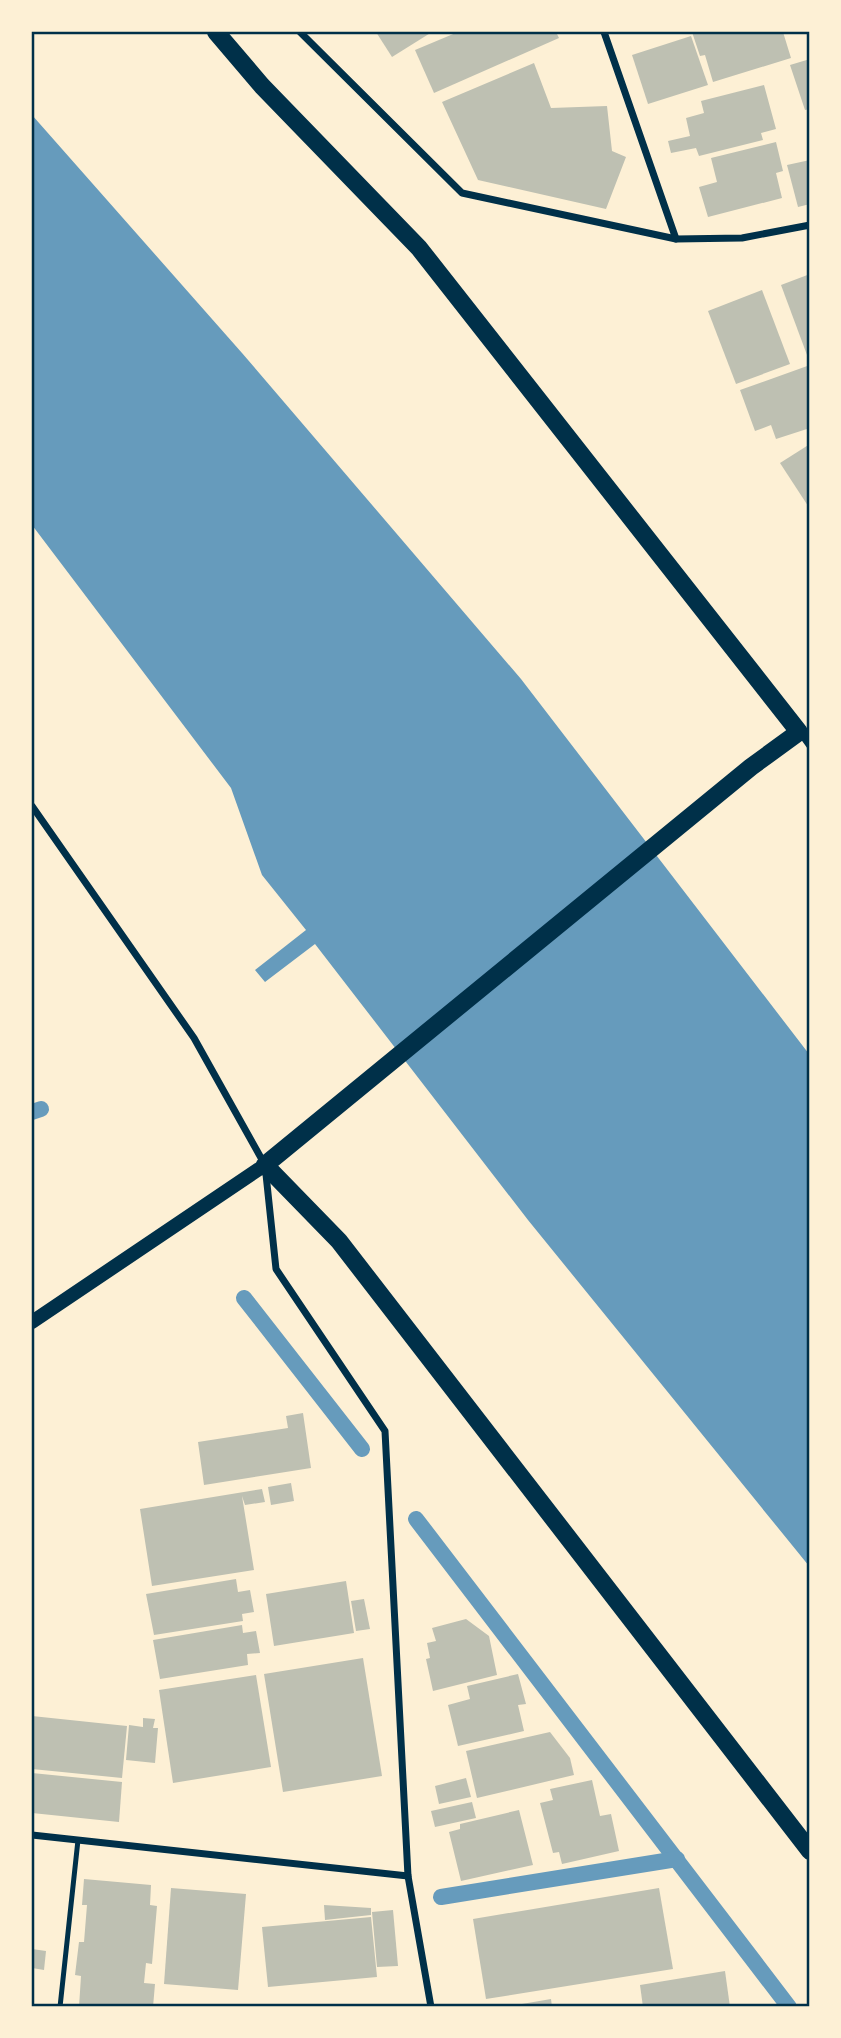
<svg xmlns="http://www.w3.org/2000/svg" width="841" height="2038" font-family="Barlow,sans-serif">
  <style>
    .water { fill: #669bbc }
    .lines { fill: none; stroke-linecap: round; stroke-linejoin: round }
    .stream { stroke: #669bbc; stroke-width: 16 }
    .building { fill: #bec0b2 }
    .service { stroke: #003049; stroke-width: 5 }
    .minor { stroke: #003049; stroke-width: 7 }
    .secondary { stroke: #003049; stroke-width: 14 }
    .primary { stroke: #003049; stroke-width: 18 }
    .neatline { fill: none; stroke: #003049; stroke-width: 2.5 }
  </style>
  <rect width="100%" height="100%" fill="#fdf0d5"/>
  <path class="water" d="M32 115 242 353 521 679 809 1054V1566L528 1220 315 944 265 982 255 970 306 930 262 875 231 788 32 525Z"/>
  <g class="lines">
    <g class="stream">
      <path d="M32 1112 41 1109"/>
      <path d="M244 1298 362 1449"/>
      <path d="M416 1519 789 2007"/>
      <path d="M441 1897 677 1859"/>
    </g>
  </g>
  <g class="building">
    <path d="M376 32H432L392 57Z"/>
    <path d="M458 32H556L559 38 434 93 415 50Z"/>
    <path d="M692 32H783L791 58 713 82 705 55 700 56Z"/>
    <path d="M691 36 708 85 648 104 632 55Z"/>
    <path d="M810 59V109L805 110 790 65Z"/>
    <path d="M534 63 551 108 607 106 612 151 626 157 606 209 478 180 442 102Z"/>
    <path d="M764 85 776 129 761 133 763 140 699 156 696 148 671 153 668 141 690 136 686 118 704 113 701 101Z"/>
    <path d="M776 142 783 171 776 173 782 198 708 217 699 187 717 182 711 158Z"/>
    <path d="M810 160V204L798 207 787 165Z"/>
    <path d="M810 274V354L807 355 781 285Z"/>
    <path d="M762 290 790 364 736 384 708 311Z"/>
    <path d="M810 365V428L776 439 771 425 755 431 740 390Z"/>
    <path d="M810 444V509L780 463Z"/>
    <path d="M303 1413 311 1468 204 1485 198 1442 288 1428 286 1416Z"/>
    <path d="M291 1483 294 1501 271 1505 268 1487Z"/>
    <path d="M262 1489 265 1502 245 1505 242 1496 254 1570 152 1586 140 1509Z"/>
    <path d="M236 1579 238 1592 250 1590 254 1612 242 1614 243 1621 154 1635 146 1594Z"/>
    <path d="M346 1581 354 1633 274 1646 266 1594Z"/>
    <path d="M364 1599 370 1629 356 1631 351 1601Z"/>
    <path d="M466 1619 489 1636 497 1675 433 1691 426 1659 430 1658 427 1643 436 1641 432 1628Z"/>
    <path d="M242 1625 243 1633 256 1631 260 1653 247 1654 248 1665 160 1679 153 1640Z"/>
    <path d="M363 1658 382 1776 283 1792 264 1674Z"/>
    <path d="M518 1674 526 1704 518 1705 524 1731 458 1746 448 1705 470 1699 467 1686Z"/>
    <path d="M256 1675 271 1767 173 1783 159 1690Z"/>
    <path d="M32 1716 127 1726 122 1778 32 1769Z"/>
    <path d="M143 1718 155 1719 153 1728H158L155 1763 126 1760 129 1725 143 1727Z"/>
    <path d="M550 1732 570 1758 574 1775 477 1798 466 1751Z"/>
    <path d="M32 1773 122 1782 119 1822 32 1813Z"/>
    <path d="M466 1778 471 1797 439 1804 435 1786Z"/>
    <path d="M592 1780 600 1816 611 1814 619 1851 562 1864 559 1852 553 1853 540 1803 553 1800 550 1789Z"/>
    <path d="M472 1802 476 1818 435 1827 431 1811Z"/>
    <path d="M519 1810 533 1865 461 1881 449 1832 460 1829V1824Z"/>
    <path d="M84 1879 151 1885 150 1905 157 1906 152 1964 146 1963 144 1983 155 1984 153 2007H79L81 1976 75 1975 79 1942H84L87 1905H82Z"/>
    <path d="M171 1888 246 1894 238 1990 164 1984Z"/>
    <path d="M659 1888 673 1969 486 1999 473 1919Z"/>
    <path d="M324 1905 371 1908V1915L325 1920Z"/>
    <path d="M393 1910 398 1966 377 1967 372 1912Z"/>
    <path d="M371 1917 377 1977 268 1987 262 1927Z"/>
    <path d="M32 1949 46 1951 44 1970 32 1968Z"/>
    <path d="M725 1971 730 2007H643L640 1985Z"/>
    <path d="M551 1999 552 2007H516V2005Z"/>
  </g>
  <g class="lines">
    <path class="service" d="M60 2007 78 1840"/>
    <g class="minor">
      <path d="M300 32 462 193 676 239 742 238 810 225"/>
      <path d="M604 32 676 239"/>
      <path d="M800 732 810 746"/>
      <path d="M32 806 194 1038 265 1165 276 1269 385 1431 408 1876 431 2007"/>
      <path d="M32 1835 408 1876"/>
    </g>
    <path class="secondary" d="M32 1322 265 1165"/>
    <path class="primary" d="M216 32 262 86 419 248 799 732 751 767 265 1165 339 1241 810 1851"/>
  </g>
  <rect width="841" height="2038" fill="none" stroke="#fdf0d5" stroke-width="66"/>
  <rect x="33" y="33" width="775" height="1972" class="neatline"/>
</svg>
